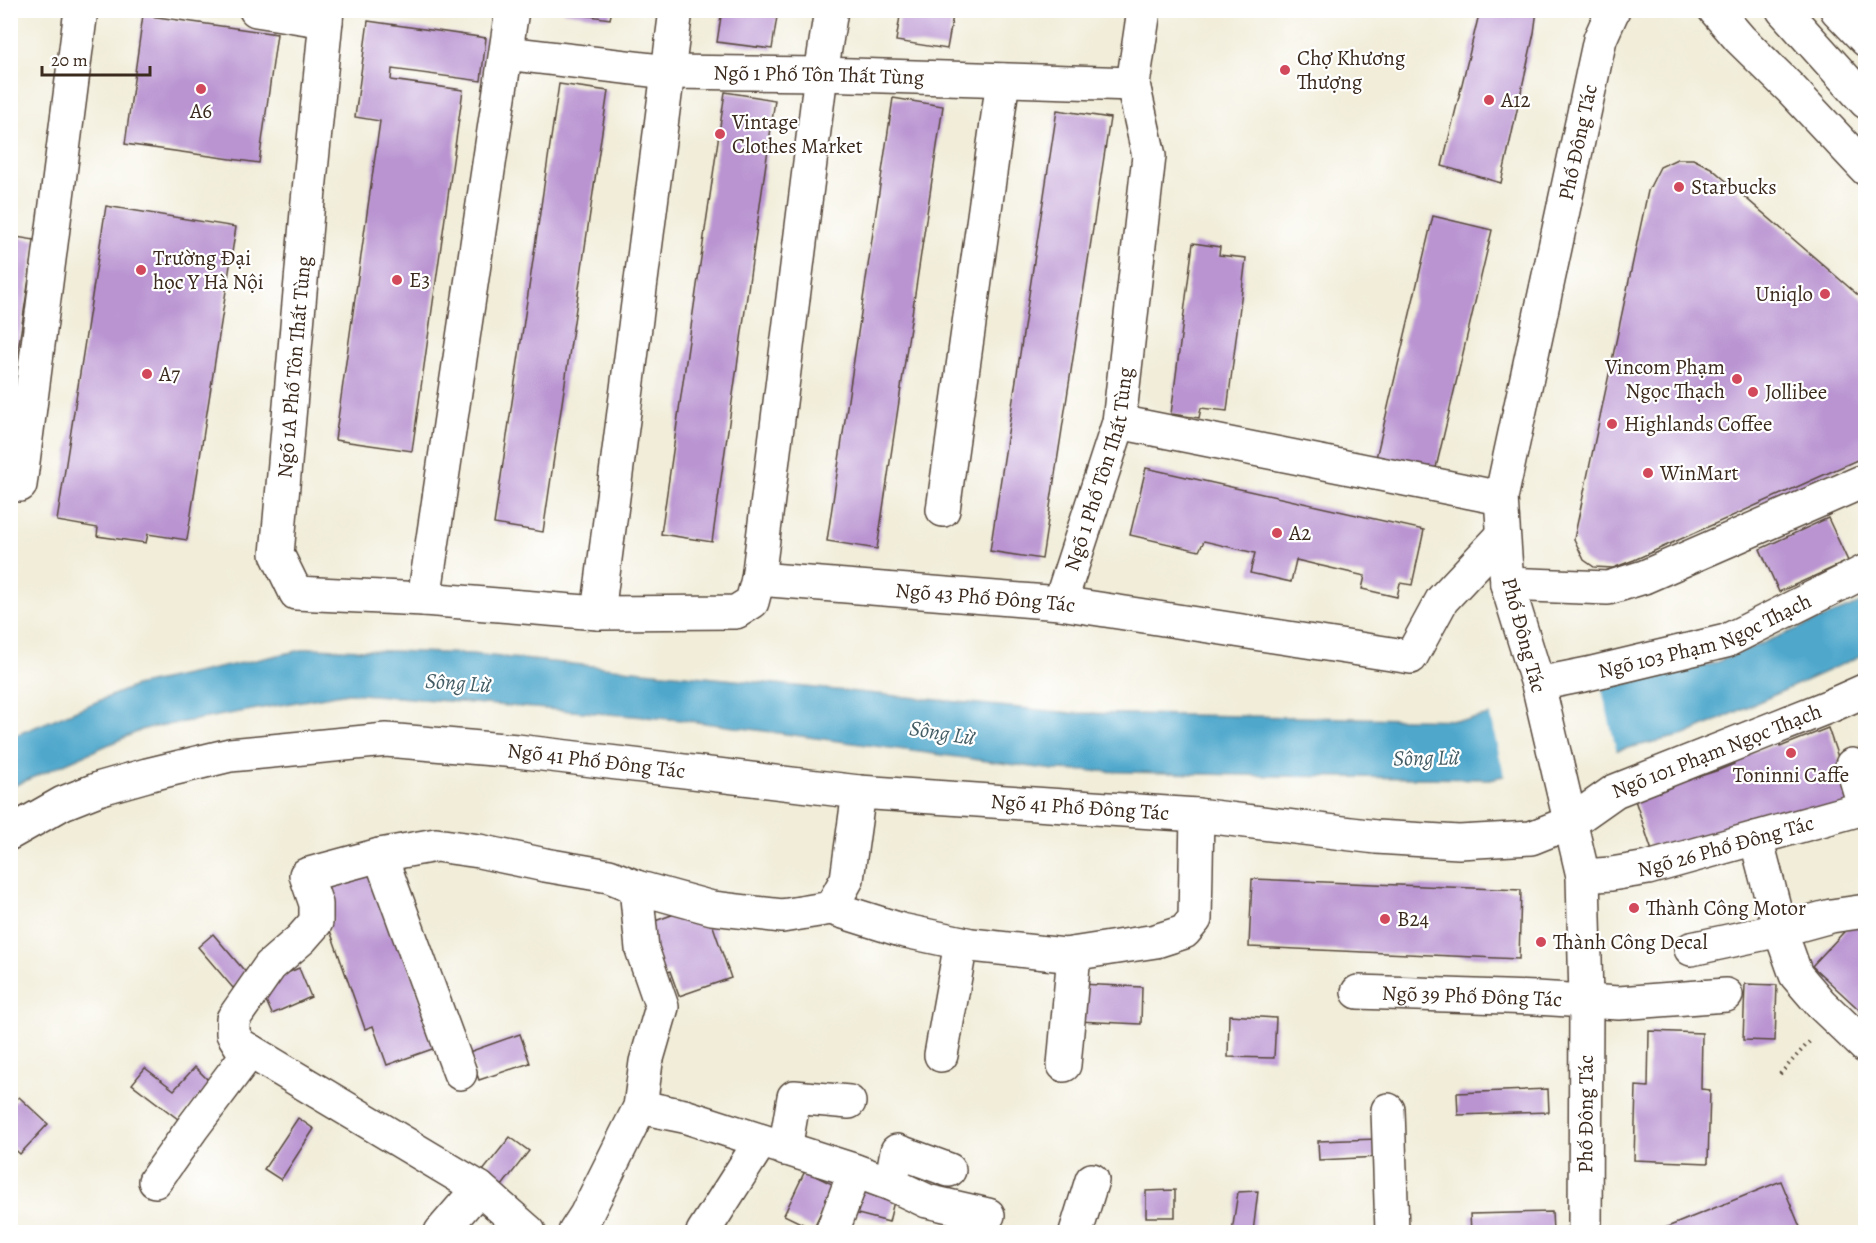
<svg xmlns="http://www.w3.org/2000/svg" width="1876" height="1243" font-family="Alegreya,serif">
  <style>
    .water { fill: #4fa8cc; stroke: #456975; stroke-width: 1.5 }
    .pier { fill: #f1edd9 }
    .building { fill: #ba94d1 }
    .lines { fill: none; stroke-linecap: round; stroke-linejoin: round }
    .minor-casing { stroke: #56473a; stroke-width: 36 }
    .major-casing { stroke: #56473a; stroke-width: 36 }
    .path { stroke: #56473a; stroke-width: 4; stroke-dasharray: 1.5 4.5; stroke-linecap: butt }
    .minor { stroke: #fff; stroke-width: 33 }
    .major { stroke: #fff; stroke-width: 33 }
    .poi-dot { fill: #d1495b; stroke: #fff; stroke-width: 2 }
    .labels { text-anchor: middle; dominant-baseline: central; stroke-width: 4.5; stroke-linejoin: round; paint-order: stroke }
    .poi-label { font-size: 21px; fill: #3b2a1e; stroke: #fff; text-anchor: start }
    .street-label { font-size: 21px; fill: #3b2a1e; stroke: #fff }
    .water-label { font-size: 22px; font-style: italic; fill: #435c64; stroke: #fff }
  </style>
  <rect width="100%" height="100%" fill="#fff"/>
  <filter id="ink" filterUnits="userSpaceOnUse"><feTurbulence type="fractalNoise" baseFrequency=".0167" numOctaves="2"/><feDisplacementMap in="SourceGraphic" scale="12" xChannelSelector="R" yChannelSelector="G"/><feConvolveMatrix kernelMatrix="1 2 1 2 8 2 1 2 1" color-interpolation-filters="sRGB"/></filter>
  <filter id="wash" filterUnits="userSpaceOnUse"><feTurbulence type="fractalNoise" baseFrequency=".008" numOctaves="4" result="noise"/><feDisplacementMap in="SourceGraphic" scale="24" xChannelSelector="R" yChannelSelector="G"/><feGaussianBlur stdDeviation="1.35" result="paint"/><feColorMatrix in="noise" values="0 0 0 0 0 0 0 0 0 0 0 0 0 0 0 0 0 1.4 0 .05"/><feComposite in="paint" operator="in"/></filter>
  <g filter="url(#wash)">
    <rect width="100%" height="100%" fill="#f1edd9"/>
    <path class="water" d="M1865 601V654L1685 735 1490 779 1277 776 1054 770 682 720 348 693 144 729 11 787V737L135 686 311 648 471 654 1071 713 1468 720 1712 664Z"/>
    <path class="pier" d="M1601 686 1617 753 1505 779 1489 712Z"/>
    <g id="blocks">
      <g class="building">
        <path d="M563 10H612L610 19 563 12Z"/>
        <path d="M722 10H778L772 49 717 42Z"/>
        <path d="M901 10H954L947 49 896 41Z"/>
        <path d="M1480 10H1537L1534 33 1501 183 1442 166Z"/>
        <path d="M143 15 277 34 259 163 125 144Z"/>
        <path d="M368 21 486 38 481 81 392 69 391 80 463 90 412 451 335 440 380 121 355 117Z"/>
        <path d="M559 84 608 91 543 532 494 524Z"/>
        <path d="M725 92 775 100 712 542 661 534Z"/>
        <path d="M893 98 943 106 877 549 827 541Z"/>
        <path d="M1057 110 1110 118 1042 559 990 551Z"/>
        <path d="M1677 159H1693L1711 168 1866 302V456L1634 560 1613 568 1594 567 1584 560 1574 539 1648 191 1660 167Z"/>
        <path d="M106 206 236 227 187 540 148 534 146 543 97 536 98 528 57 521Z"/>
        <path d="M1433 216 1492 230 1435 472 1376 458Z"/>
        <path d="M10 236 35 240 12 389H10Z"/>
        <path d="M1193 243 1220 247 1219 255 1246 258 1227 411 1201 408 1199 418 1171 414Z"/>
        <path d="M1146 468 1424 530 1412 585 1400 583 1397 597 1362 589 1365 576 1296 560 1291 582 1250 573 1255 553 1204 541 1199 551 1130 535Z"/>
        <path d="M1828 518 1848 561 1779 592 1760 549Z"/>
        <path d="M1828 728 1854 804 1656 863 1633 794 1657 790 1719 770 1734 764 1732 758 1779 744 1780 747Z"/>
        <path d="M373 864 438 1047 387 1065 373 1026 365 1029 327 922 333 920 321 883Z"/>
        <path d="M1252 879 1521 890 1519 959 1249 947Z"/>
        <path d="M705 903 731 978 679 996 670 971 662 975 644 925Z"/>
        <path d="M1858 917 1866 923V1016L1812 966Z"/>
        <path d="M213 934 248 975 233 988 198 947Z"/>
        <path d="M299 968 311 997 272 1014 259 985Z"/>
        <path d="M1079 984 1142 987 1141 1024 1077 1021Z"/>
        <path d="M1745 984 1777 985 1775 1041 1743 1040Z"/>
        <path d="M1229 1015 1276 1018 1274 1058 1228 1057Z"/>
        <path d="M1649 1031 1702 1033 1701 1089 1710 1090 1708 1163 1634 1160 1636 1086 1648 1087Z"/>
        <path d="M520 1034 530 1063 479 1080 469 1052Z"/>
        <path d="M195 1067 212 1084 178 1119 132 1084 145 1068 174 1090Z"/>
        <path d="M1548 1089 1549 1112 1458 1115 1457 1093Z"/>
        <path d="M19 1097 48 1124 20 1154 10 1145V1105Z"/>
        <path d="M298 1118 314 1129 281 1180 264 1169Z"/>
        <path d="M510 1137 529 1151 498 1191 478 1177Z"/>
        <path d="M1378 1139 1379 1157 1319 1160 1318 1141Z"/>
        <path d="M805 1171 834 1185 813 1229 784 1215Z"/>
        <path d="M1781 1181 1802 1232H1655Z"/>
        <path d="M852 1186 895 1197 889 1222 846 1211Z"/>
        <path d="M1175 1190V1217H1146V1191Z"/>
        <path d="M1258 1191 1253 1232H1232L1238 1192Z"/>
        <path d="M1552 1212 1553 1232H1471L1470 1214Z"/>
      </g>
    </g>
  </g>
  <g filter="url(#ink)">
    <use href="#blocks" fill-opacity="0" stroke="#56473a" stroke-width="1.5"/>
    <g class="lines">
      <g class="minor-casing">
        <g id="minor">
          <path d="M256 10 326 21"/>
          <path d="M327 10 308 201 277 554 296 593 424 599 598 613 736 612 752 602 758 579 821 74 831 10"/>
          <path id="s1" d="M506 53 668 72 821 74 1133 84"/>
          <path d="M1119 422 1501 498"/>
          <path d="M20 485 81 10"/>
          <path d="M943 510 1003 80"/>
          <path id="s2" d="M758 579 1060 603 1411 657 1442 600 1503 535"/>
          <path d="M1507 584 1608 588 1644 577 1866 480"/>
          <path d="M424 599 512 10"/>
          <path id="s3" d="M1060 603 1119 422 1149 156 1133 84 1144 10"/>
          <path d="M598 613 676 10"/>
          <path id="s4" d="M1538 684 1588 674 1726 641 1866 571"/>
          <path d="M1852 765 1866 812"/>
          <path id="s5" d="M10 833 63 803 101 788 147 775 230 755 386 740 517 751 859 792 1197 815 1376 837 1459 842 1531 838 1571 822 1615 791 1830 706 1866 690"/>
          <path d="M1756 838 1780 930 1796 975 1821 1004 1866 1047"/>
          <path d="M380 855 460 1073"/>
          <path id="s6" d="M1583 876 1611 874 1648 868 1864 808"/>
          <path d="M831 908 847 879 859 792"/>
          <path d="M1691 949 1780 930 1831 916 1866 911"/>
          <path id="s7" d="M1358 992 1536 998 1619 1003 1726 995"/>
          <path d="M941 1055 961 943"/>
          <path d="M1064 1065 1074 954"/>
          <path d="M640 1107 684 1116 853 1170 891 1184 927 1201 988 1215"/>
          <path d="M1388 1110 1392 1232"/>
          <path d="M785 1149 794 1097 849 1102"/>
          <path d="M155 1181 193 1127 250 1051"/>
          <path d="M891 1184 897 1151 949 1170"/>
          <path d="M479 1188 240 1045 233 1034V1019L270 966 301 939 316 922V904L306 875 380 855 436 845 479 851 545 865 609 876 636 887"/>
          <path d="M441 1232 479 1188 529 1232"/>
          <path d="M575 1232 586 1215 640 1107 646 1062 662 1007 642 949 636 887 712 908 782 916 831 908 901 930 971 945 1065 955 1156 941 1184 932 1195 919 1197 815"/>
          <path d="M703 1232 761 1141"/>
          <path d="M832 1232 855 1171"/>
          <path d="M1076 1232 1092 1180"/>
          <path id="s8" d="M1585 1232 1586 1000 1583 876 1538 684 1507 584 1501 498 1600 39 1613 10"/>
        </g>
      </g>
      <g class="major-casing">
        <g id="major">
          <path d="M1715 10 1740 39 1791 89 1866 169"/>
          <path d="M1783 10 1866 102"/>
          <path d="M1837 10 1866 40"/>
        </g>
      </g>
      <path class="path" d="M1780 1074 1810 1041"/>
      <use href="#minor" class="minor"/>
      <use href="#major" class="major"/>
    </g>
  </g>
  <g class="poi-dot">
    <circle cx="1285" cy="70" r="6"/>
    <circle cx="201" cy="89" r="6"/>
    <circle cx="1489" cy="100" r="6"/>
    <circle cx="720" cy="134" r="6"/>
    <circle cx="1679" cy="187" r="6"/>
    <circle cx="141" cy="270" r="6"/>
    <circle cx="397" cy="280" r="6"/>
    <circle cx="1825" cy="294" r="6"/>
    <circle cx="147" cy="374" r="6"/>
    <circle cx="1737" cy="379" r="6"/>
    <circle cx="1753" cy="392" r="6"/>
    <circle cx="1612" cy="424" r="6"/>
    <circle cx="1648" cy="473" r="6"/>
    <circle cx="1277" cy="533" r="6"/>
    <circle cx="1791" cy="753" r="6"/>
    <circle cx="1634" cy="908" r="6"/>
    <circle cx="1385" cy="919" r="6"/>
    <circle cx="1541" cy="942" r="6"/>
  </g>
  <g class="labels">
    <g class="poi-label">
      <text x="1297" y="58">Chợ Khương<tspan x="1297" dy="24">Thượng</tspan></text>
      <text x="1501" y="100">A12</text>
      <text x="201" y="111" text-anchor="middle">A6</text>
      <text x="732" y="122">Vintage<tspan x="732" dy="24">Clothes Market</tspan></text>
      <text x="1691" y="187">Starbucks</text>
      <text x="153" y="258">Trường Đại<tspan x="153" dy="24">học Y Hà Nội</tspan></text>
      <text x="409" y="280">E3</text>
      <text x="1813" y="294" text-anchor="end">Uniqlo</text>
      <text x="1725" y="367" text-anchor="end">Vincom Phạm<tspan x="1725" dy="24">Ngọc Thạch</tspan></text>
      <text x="159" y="374">A7</text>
      <text x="1765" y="392">Jollibee</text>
      <text x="1624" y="424">Highlands Coffee</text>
      <text x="1660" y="473">WinMart</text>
      <text x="1289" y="533">A2</text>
      <text x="1791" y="775" text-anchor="middle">Toninni Caffe</text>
      <text x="1646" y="908">Thành Công Motor</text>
      <text x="1397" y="919">B24</text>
      <text x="1553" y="942">Thành Công Decal</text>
    </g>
    <g class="street-label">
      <text stroke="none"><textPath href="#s1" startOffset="314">Ngõ 1 Phố Tôn Thất Tùng</textPath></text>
      <text stroke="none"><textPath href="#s8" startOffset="1108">Phố Đông Tác</textPath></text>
      <text transform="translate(294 367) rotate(-85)">Ngõ 1A Phố Tôn Thất Tùng</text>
      <text stroke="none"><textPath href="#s3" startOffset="140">Ngõ 1 Phố Tôn Thất Tùng</textPath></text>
      <text stroke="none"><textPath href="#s2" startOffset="228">Ngõ 43 Phố Đông Tác</textPath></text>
      <text stroke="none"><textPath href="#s4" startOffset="174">Ngõ 103 Phạm Ngọc Thạch</textPath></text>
      <text transform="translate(1524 635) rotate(75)">Phố Đông Tác</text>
      <text stroke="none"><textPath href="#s5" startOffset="1748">Ngõ 101 Phạm Ngọc Thạch</textPath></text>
      <text stroke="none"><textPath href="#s5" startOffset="603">Ngõ 41 Phố Đông Tác</textPath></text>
      <text stroke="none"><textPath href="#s5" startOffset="1089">Ngõ 41 Phố Đông Tác</textPath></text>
      <text stroke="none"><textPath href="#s6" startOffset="146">Ngõ 26 Phố Đông Tác</textPath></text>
      <text stroke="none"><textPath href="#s7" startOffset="114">Ngõ 39 Phố Đông Tác</textPath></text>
      <text stroke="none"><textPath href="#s8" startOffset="118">Phố Đông Tác</textPath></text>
    </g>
    <g class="water-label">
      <text transform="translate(458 683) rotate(4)">Sông Lừ</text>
      <text transform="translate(942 733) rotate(9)">Sông Lừ</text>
      <text transform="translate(1426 758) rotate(-1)">Sông Lừ</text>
    </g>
  </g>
  <rect width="1876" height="1243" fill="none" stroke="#fff" stroke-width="36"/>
  <path d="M42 66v9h108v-9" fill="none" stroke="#3b2a1e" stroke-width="3"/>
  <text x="51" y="66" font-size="18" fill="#3b2a1e" stroke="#ffffff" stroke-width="4.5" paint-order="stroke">20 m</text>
</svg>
